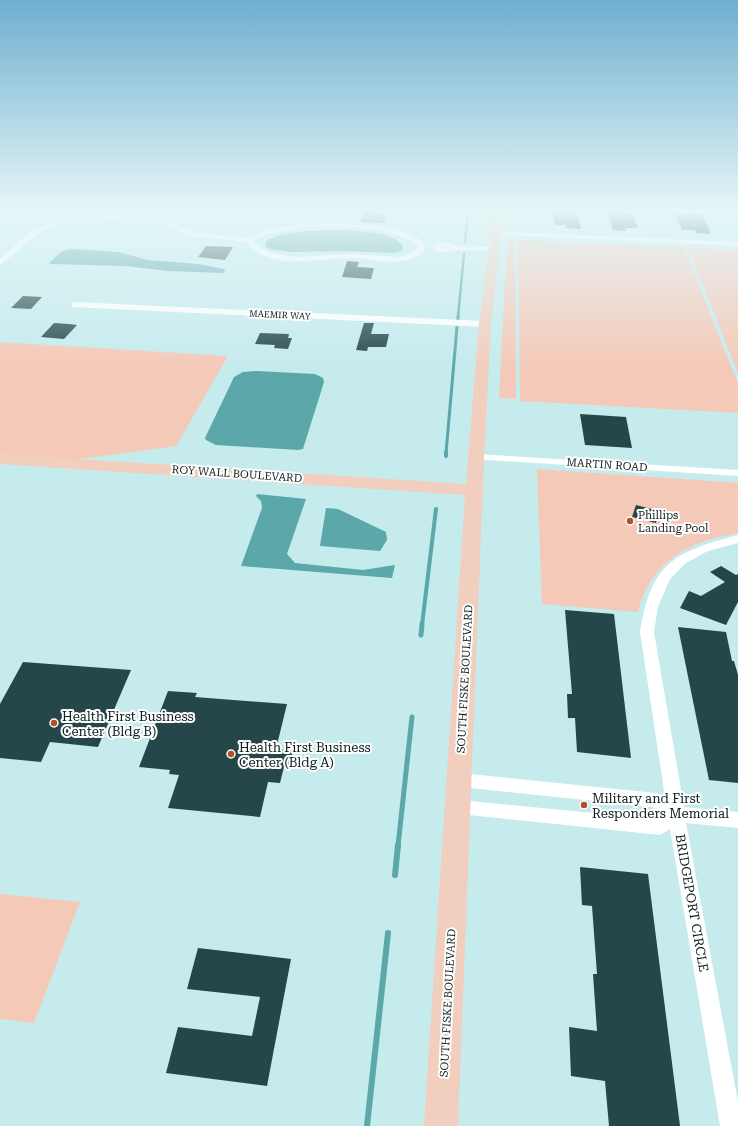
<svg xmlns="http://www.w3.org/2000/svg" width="738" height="1126" font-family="'Roboto Serif',serif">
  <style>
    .green { fill: #f5c9b8 }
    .water { fill: #5ba7aa }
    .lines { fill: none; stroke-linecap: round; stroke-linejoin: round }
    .stream-far4 { stroke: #5ba7aa; stroke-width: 2.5 }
    .stream-far3 { stroke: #5ba7aa; stroke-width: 3 }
    .stream-far2 { stroke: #5ba7aa; stroke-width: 4 }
    .stream-far1 { stroke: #5ba7aa; stroke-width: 5 }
    .stream { stroke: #5ba7aa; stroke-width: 6 }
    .building { fill: #254749 }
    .street { fill: #fff; fill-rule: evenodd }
    .secondary { fill: #f2cebe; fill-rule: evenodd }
    .poi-dot { fill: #b55024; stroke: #fff; stroke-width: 1.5 }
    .labels { text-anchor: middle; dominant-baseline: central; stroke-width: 4; stroke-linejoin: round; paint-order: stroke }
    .far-street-label { font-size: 9px; fill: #0e1d1d; stroke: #fff }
    .street-label { font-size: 11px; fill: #0e1d1d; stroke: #fff }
    .poi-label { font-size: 11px; fill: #0e1d1d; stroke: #fff; text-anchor: start }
    .near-poi-label { font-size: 13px; fill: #0e1d1d; stroke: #fff; text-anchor: start }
    .near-street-label { font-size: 13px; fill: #0e1d1d; stroke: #fff }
  </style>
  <rect width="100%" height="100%" fill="#c5ebed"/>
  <g class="green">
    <path d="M507 240H515L516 399 499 398Z"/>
    <path d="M518 240 684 247 738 384V413L520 401Z"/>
    <path d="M688 248 738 250V373Z"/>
    <path d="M0 342 228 356 176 446 73 460 0 455Z"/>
    <path d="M537 469 738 483V533C690 541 650 561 638 612L542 604Z"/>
    <path d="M0 894 80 902 34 1023 0 1019Z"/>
  </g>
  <g class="water">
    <path d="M308 231C324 230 404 226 403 250L395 253 346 251 289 252 269 249 265 246 267 240 280 235Z"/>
    <path d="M72 249 118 252 148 260 198 264 224 269 225 271 223 273 169 271 125 266 52 264 49 263 62 251Z"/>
    <path d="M257 371 315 374 323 378 324 382 303 449 298 450 216 445 206 440 205 438 234 377 243 372Z"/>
    <path d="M257 494 306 499 287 554 295 563 363 570 395 565 392 578 241 566 262 508 261 501 256 496Z"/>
    <path d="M326 508 338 509 386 532 387 540 380 551 320 546Z"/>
  </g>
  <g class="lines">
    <g class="stream-far4">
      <path d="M465 242 468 211"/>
      <path d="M458 317 464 254"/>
    </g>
    <g class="stream-far3">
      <path d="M458 320V316"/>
      <path d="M446 453 457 327"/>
    </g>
    <g class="stream-far2">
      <path d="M446 456V452"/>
      <path d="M422 625 436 509"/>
    </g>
    <g class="stream-far1">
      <path d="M421 635 422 624"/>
      <path d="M398 846 412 717"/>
    </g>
    <g class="stream">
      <path d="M395 875 398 845"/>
      <path d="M367 1126 388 933"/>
    </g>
  </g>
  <g class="building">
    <path d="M552 211H577L581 229 566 228V225H555Z"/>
    <path d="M608 211 633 213 638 228H625L626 231 613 230Z"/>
    <path d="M364 212 387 213 384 223 360 222Z"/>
    <path d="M687 213 702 214 711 234 696 233 695 230H682L675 214 688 215Z"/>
    <path d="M206 246 233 247 225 260 198 257Z"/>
    <path d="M347 261 359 262 357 267 374 268 371 279 342 277Z"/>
    <path d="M23 296 42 297 31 309 11 308Z"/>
    <path d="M54 323 69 324 77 325 64 339 41 337Z"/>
    <path d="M364 323H374L371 334H389L386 347H368L367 351 356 350Z"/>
    <path d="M260 333 289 334 288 338H292L288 349 274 348 275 345 255 344Z"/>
    <path d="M580 414 626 417 632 448 585 445Z"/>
    <path d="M636 505 659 511 656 523 632 517Z"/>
    <path d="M721 566 736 575 738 574V602L726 625 680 608 689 591 701 596 725 582 710 572Z"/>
    <path d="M565 610 614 614 631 758 577 752 575 718H568L567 694H572Z"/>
    <path d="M678 627 726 632 732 661H734L738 675V783L709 780Z"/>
    <path d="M23 662 131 670 98 747 50 742 41 762 0 758V704Z"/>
    <path d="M168 691 197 693 195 697 287 704 276 749 293 751 289 768 284 767 280 783 268 782 260 817 168 808 179 775 169 774 170 770 139 767Z"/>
    <path d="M580 867 648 874 680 1126H609L605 1081 571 1076 569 1027 597 1031 593 974H597L592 906 582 905Z"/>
    <path d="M198 948 291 959 267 1086 166 1073 178 1027 252 1036 260 997 187 989Z"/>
  </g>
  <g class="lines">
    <g class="street">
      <path d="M15 211H22L0 227V222Z"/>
      <path d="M58 211H64L51 227 33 238 0 265V259L27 234 47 225Z"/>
      <path d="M107 216 163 219 192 232 247 238 265 230 307 223 378 225 406 232 423 241 425 248C421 253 417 257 411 259 391 265 370 259 350 258 322 258 292 267 265 256 257 253 252 248 246 242L190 236 162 223 105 219V217ZM307 227C348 228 379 224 417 244V248L414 252 399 257 349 254 295 257 271 253 259 247 253 241 267 234Z"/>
      <path d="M493 231 738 242V246L496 235H493Z"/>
      <path d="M440 243H450L456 246 494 247 498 249 494 251 456 250 445 253 437 251 432 247ZM441 247H448L449 248Z"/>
      <path d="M75 302 485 321 489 324 485 327 72 307V303Z"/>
      <path d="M476 454 738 470V476L472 459 470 457 472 455Z"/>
      <path d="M738 535V543L708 551 686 563 670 579 658 607 654 632 684 807 738 812V828L686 823 738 1102V1126H720L670 829 660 835 459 814 453 812 450 807 453 802 459 800 657 819 663 814 652 807 460 787 454 785 452 780 454 775 460 773 656 793 665 797 640 632C651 563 674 552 738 535Z"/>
    </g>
    <path class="secondary" d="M484 211H494L493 228 496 229 500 211H510L507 230 501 235 491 324 484 457 458 1126H424L465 495 0 464V454L466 484 479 324 491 234 483 229Z"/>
  </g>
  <linearGradient id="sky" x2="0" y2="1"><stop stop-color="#6fafcf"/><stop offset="0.57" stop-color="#e5f6f7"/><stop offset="1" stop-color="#e5f6f7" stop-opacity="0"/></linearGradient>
  <rect width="738" height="368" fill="url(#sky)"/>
  <g class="poi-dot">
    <circle cx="630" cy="521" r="4"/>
    <circle cx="54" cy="723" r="4"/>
    <circle cx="231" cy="754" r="4"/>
    <circle cx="584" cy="805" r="4"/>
  </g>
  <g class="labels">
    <g class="far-street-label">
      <text transform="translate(280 315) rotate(3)">MAEMIR WAY</text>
    </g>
    <g class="street-label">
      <text transform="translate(607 465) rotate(4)">MARTIN ROAD</text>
      <text transform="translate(237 474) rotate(4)">ROY WALL BOULEVARD</text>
      <text transform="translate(465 679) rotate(-87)">SOUTH FISKE BOULEVARD</text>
      <text transform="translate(448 1003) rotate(-87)">SOUTH FISKE BOULEVARD</text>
    </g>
    <g class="poi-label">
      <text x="638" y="515">Phillips<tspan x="638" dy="13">Landing Pool</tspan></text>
    </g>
    <g class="near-poi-label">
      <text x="62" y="716">Health First Business<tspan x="62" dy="15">Center (Bldg B)</tspan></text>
      <text x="239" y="747">Health First Business<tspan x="239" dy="15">Center (Bldg A)</tspan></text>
      <text x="592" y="798">Military and First<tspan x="592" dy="15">Responders Memorial</tspan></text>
    </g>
    <g class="near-street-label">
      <text transform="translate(692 903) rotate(80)">BRIDGEPORT CIRCLE</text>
    </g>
  </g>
</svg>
